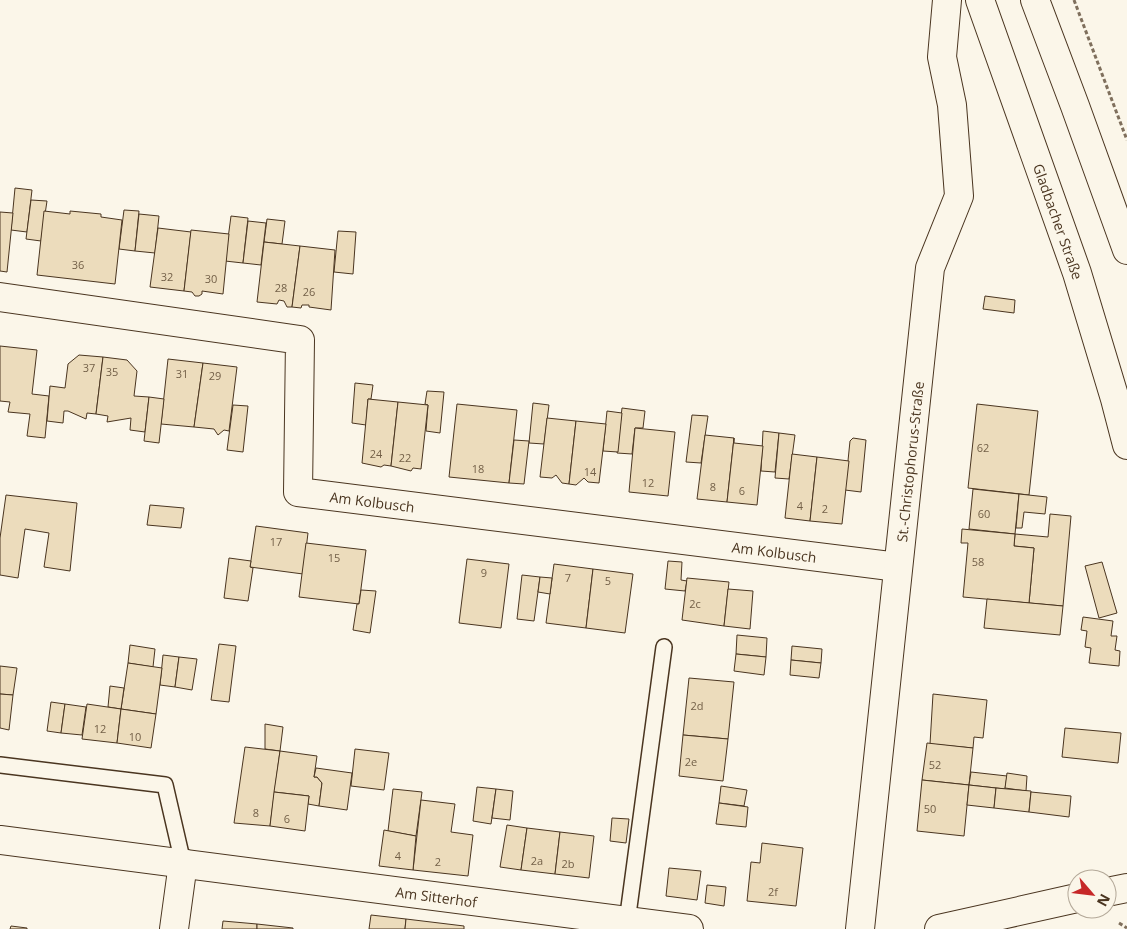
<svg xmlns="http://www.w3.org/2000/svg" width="1127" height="929" font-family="'Open Sans',sans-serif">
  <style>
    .building { fill: #ecdcbc; stroke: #4a3520 }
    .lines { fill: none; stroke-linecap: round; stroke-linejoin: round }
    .lane-casing { stroke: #4a3520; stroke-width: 18 }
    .street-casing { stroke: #4a3520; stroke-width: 30 }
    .primary-casing { stroke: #4a3520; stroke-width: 30 }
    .path { stroke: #7f6f5c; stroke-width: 3; stroke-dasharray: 4 2.5; stroke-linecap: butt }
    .lane { stroke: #fbf6e9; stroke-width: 15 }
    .street { stroke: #fbf6e9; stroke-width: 28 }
    .primary { stroke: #fbf6e9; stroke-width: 28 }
    .labels { text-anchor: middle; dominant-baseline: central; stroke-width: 4; stroke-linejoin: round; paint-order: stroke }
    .number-label { font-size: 11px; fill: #725f47 }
    .street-label { font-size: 14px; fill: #4a3520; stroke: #fbf6e9 }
  </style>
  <rect width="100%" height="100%" fill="#fbf6e9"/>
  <g class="building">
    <path d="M15 188 32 190 27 232 11 230Z"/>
    <path d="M31 200 47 201 41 241 26 239Z"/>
    <path d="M124 210 139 211 135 251 119 249Z"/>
    <path d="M44 211 70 214V211L101 214V217L122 220 115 284 37 275Z"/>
    <path d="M0 212 13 213 7 272 0 271Z"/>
    <path d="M139 214 159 216 155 253 135 251Z"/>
    <path d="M231 216 248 218 243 263 225 261Z"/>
    <path d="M267 219 285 221 282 244 264 242Z"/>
    <path d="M248 221 266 223 261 265 243 263Z"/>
    <path d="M158 228 191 232 184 291 150 287Z"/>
    <path d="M191 230 229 234 223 294 202 291V294L199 296H195L192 292 184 291Z"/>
    <path d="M338 231 356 232 353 274 334 272Z"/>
    <path d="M264 242 300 246 292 307H287L284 301 279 300 277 304 257 302Z"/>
    <path d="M300 246 335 250 331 310 309 307V305H302L301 308 292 307Z"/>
    <path d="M985 296 1015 300 1014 313 983 309Z"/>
    <path d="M0 346 37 350 32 394 49 396 45 438 27 436 30 414 8 412 10 402 0 401Z"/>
    <path d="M79 355 103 357 96 414 87 413 86 419 68 411H64L63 423 47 421 50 386 65 388 68 364Z"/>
    <path d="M103 357 127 360 137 371 134 396 149 397 145 432 130 430 131 418 107 422 108 416 96 414Z"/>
    <path d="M168 359 203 363 194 427 161 424Z"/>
    <path d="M203 363 237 367 229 431 224 430 218 435 214 429 194 427Z"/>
    <path d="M355 383 373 385 371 399H368L366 425 352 423Z"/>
    <path d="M427 391 444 392 440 433 426 431 428 405 425 404Z"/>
    <path d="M149 397 164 399 159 443 144 441Z"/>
    <path d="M368 399 398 402 391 466 384 465 381 467 362 463Z"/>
    <path d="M398 402 428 405 421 469 413 468 411 471 391 466Z"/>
    <path d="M533 403 549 405 544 444 529 443Z"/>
    <path d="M457 404 517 410 509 483 449 477Z"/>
    <path d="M977 404 1038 411 1029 495 968 488Z"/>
    <path d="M233 405 248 406 243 452 227 450Z"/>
    <path d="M622 408 645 411 643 428H635L632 454 617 453Z"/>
    <path d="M607 411 622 413 618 452 603 451Z"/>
    <path d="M692 415 708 416 701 463 686 462Z"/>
    <path d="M547 418 576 421 569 484 562 483 556 475 552 478 540 477Z"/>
    <path d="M576 421 606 424 599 483 588 482 584 478 576 485 569 484Z"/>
    <path d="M635 428 675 432 668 496 629 492Z"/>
    <path d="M763 431 779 433 775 472 761 471Z"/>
    <path d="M779 433 795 435 789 479 775 478Z"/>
    <path d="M705 435 734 438 727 502 697 499Z"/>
    <path d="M734 438V443L763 446 757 505 727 502Z"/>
    <path d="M853 438 866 440 861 492 845 490 850 441Z"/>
    <path d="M514 440 529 441 524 484 509 483Z"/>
    <path d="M792 454 817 457 810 521 785 518Z"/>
    <path d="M817 457 849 461 842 524 810 521Z"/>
    <path d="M973 489 1019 494 1015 534 969 529Z"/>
    <path d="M1019 494 1047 497 1045 514 1024 512 1022 528H1016Z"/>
    <path d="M6 495 77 503 70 571 44 567 49 533 25 529 18 578 0 575V538Z"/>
    <path d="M150 505 184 508 181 528 147 525Z"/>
    <path d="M1050 514 1071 516 1063 606 1029 603 1034 548 1014 546 1015 534 1048 537Z"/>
    <path d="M256 526 308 533 303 574 250 567Z"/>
    <path d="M962 529 1015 534 1014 546 1034 548 1029 603 963 597 968 543H961Z"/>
    <path d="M306 543 366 550 359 604 299 597Z"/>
    <path d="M229 558 251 561 250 567 253 568 248 601 224 598Z"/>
    <path d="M467 559 509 564 501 628 459 623Z"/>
    <path d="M668 561 682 562 681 580 687 581 685 591 665 589Z"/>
    <path d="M1102 562 1117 613 1099 618 1085 566Z"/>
    <path d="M554 564 593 569 586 628 546 623Z"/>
    <path d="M593 569 633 574 625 633 586 628Z"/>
    <path d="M522 575 540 577 534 621 517 619Z"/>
    <path d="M540 577 552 578 550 594 538 592Z"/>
    <path d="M687 578 729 582 724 626 682 620Z"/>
    <path d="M728 589 753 591 750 629 724 626Z"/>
    <path d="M361 590 376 591 370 633 353 630 357 604H359Z"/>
    <path d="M987 599 1063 606 1060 635 984 628Z"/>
    <path d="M1083 617 1113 621 1111 636H1117L1115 650 1120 651 1119 666 1089 663 1091 648 1085 647 1087 631 1081 630Z"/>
    <path d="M737 635 767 638 766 657 736 654Z"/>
    <path d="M219 644 236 646 229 702 211 700Z"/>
    <path d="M130 645 155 649 153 667 128 663Z"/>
    <path d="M792 646 822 649 821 663 791 660Z"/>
    <path d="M736 654 766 657 764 675 734 671Z"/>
    <path d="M163 655 179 657 175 687 160 685Z"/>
    <path d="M179 657 197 659 192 690 175 687Z"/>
    <path d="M791 660 821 663 819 678 790 675Z"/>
    <path d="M128 663 162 668 156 714 121 709Z"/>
    <path d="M0 666 17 668 13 695 0 694Z"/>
    <path d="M689 678 734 682 728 739 683 735Z"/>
    <path d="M110 686 124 688 121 709 108 707Z"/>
    <path d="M0 694 13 695 9 730 0 728Z"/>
    <path d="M933 694 987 700 983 738 974 737 973 748 930 744Z"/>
    <path d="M51 702 65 704 61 733 47 731Z"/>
    <path d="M65 704 86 707 82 735 61 733Z"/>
    <path d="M87 704 121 709 117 743 82 739Z"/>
    <path d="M121 709 156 714 151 748 117 743Z"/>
    <path d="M265 724 283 727 280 751 265 749Z"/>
    <path d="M1065 728 1121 733 1118 763 1062 757Z"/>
    <path d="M683 735 728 739 723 781 679 776Z"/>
    <path d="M927 743 973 748 969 785 922 780Z"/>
    <path d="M245 747 280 751 270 826 234 823Z"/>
    <path d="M355 749 389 753 384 790 351 786Z"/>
    <path d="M280 751 317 756 314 777H317L322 783 319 806 308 804 309 796 274 792Z"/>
    <path d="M316 768 352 773 347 810 319 806 322 783 317 777H314Z"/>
    <path d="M971 772 1007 776 1005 789 969 785Z"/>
    <path d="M1007 773 1027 776 1026 791 1005 788Z"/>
    <path d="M922 780 969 785 964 836 917 831Z"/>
    <path d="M969 785 996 788 994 808 967 805Z"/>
    <path d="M721 786 747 790 744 806 719 803Z"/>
    <path d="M477 787 496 789 491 824 473 821Z"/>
    <path d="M996 788 1031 791 1029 812 994 808Z"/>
    <path d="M393 789 422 792 416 836 388 831Z"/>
    <path d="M496 789 513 791 510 820 492 818Z"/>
    <path d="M274 792 309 796 305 831 270 826Z"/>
    <path d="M1031 792 1071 796 1069 817 1029 812Z"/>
    <path d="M421 800 455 804 451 832 473 835 468 876 413 870Z"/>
    <path d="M719 803 748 807 746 827 716 824Z"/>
    <path d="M612 818 629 819 626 843 610 841Z"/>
    <path d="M507 825 527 828 521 870 500 867Z"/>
    <path d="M527 828 560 832 555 874 521 870Z"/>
    <path d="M384 830 416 836 413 870 379 866Z"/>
    <path d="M560 832 594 836 589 878 555 874Z"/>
    <path d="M762 843 803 848 796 906 747 901 751 862 760 863Z"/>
    <path d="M669 868 701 871 697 900 666 896Z"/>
    <path d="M707 885 726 887 724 906 705 903Z"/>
    <path d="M371 915 406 919 405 929H369Z"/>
    <path d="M406 919 464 926V929H405Z"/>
    <path d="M223 921 257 924V929H222Z"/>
    <path d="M257 924 293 928V929H257Z"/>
    <path d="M11 926 27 928V929H10Z"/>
  </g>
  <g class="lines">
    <g class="lane-casing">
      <g id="lane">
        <path d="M0 765 165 785 183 863"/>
        <path d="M627 922 664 647"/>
      </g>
    </g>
    <g class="street-casing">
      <g id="street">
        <path id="s1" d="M0 297 300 340 298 492 898 567"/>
        <path id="s2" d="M0 840 689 929"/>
        <path d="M1107 892 1127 888"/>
        <path d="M174 929 183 863"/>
        <path id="s3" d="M860 929 930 268 959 196 952 105 942 57 947 0"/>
        <path d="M939 929 1077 898"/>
      </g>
    </g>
    <g class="primary-casing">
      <g id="primary">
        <path id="s4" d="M980 0 1077 273 1115 399 1127 445"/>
        <path d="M1035 0 1075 106 1127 250"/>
      </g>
    </g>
    <g class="path">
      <path d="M1074 0 1127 140"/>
      <path d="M1119 923 1127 928"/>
    </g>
    <use href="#lane" class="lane"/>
    <use href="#street" class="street"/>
    <use href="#primary" class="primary"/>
  </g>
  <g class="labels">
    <g class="number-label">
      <text x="78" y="264">36</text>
      <text x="167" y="276">32</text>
      <text x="211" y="278">30</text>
      <text x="281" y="287">28</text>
      <text x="309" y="291">26</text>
      <text x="89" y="367">37</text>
      <text x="112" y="371">35</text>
      <text x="182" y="373">31</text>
      <text x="215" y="375">29</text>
      <text x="983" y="447">62</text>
      <text x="376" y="453">24</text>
      <text x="405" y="457">22</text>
      <text x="478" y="468">18</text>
      <text x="590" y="471">14</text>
      <text x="648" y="482">12</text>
      <text x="713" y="486">8</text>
      <text x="742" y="490">6</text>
      <text x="800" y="505">4</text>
      <text x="825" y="508">2</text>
      <text x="984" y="513">60</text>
      <text x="276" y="541">17</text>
      <text x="334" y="557">15</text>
      <text x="978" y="561">58</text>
      <text x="484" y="572">9</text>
      <text x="568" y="577">7</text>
      <text x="608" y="580">5</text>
      <text x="695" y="603">2c</text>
      <text x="697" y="705">2d</text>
      <text x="100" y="728">12</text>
      <text x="135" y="736">10</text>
      <text x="691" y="761">2e</text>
      <text x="935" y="764">52</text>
      <text x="930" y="808">50</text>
      <text x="256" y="812">8</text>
      <text x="287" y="818">6</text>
      <text x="398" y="855">4</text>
      <text x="537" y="860">2a</text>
      <text x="438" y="861">2</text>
      <text x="568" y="863">2b</text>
      <text x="773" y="891">2f</text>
    </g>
    <g class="street-label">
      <text stroke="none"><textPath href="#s4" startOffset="235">Gladbacher Straße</textPath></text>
      <text stroke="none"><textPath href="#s3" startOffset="470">St.-Christophorus-Straße</textPath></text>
      <text stroke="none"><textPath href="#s1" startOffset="530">Am Kolbusch</textPath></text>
      <text stroke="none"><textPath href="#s1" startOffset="935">Am Kolbusch</textPath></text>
      <text stroke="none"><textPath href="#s2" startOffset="440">Am Sitterhof</textPath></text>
    </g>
  </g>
  <g transform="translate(1092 894) rotate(118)"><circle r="24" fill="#fbf6e9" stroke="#b4a999"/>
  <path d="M0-4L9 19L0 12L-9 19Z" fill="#c62828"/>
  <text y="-8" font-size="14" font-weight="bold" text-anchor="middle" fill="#4a3520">N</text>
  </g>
</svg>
